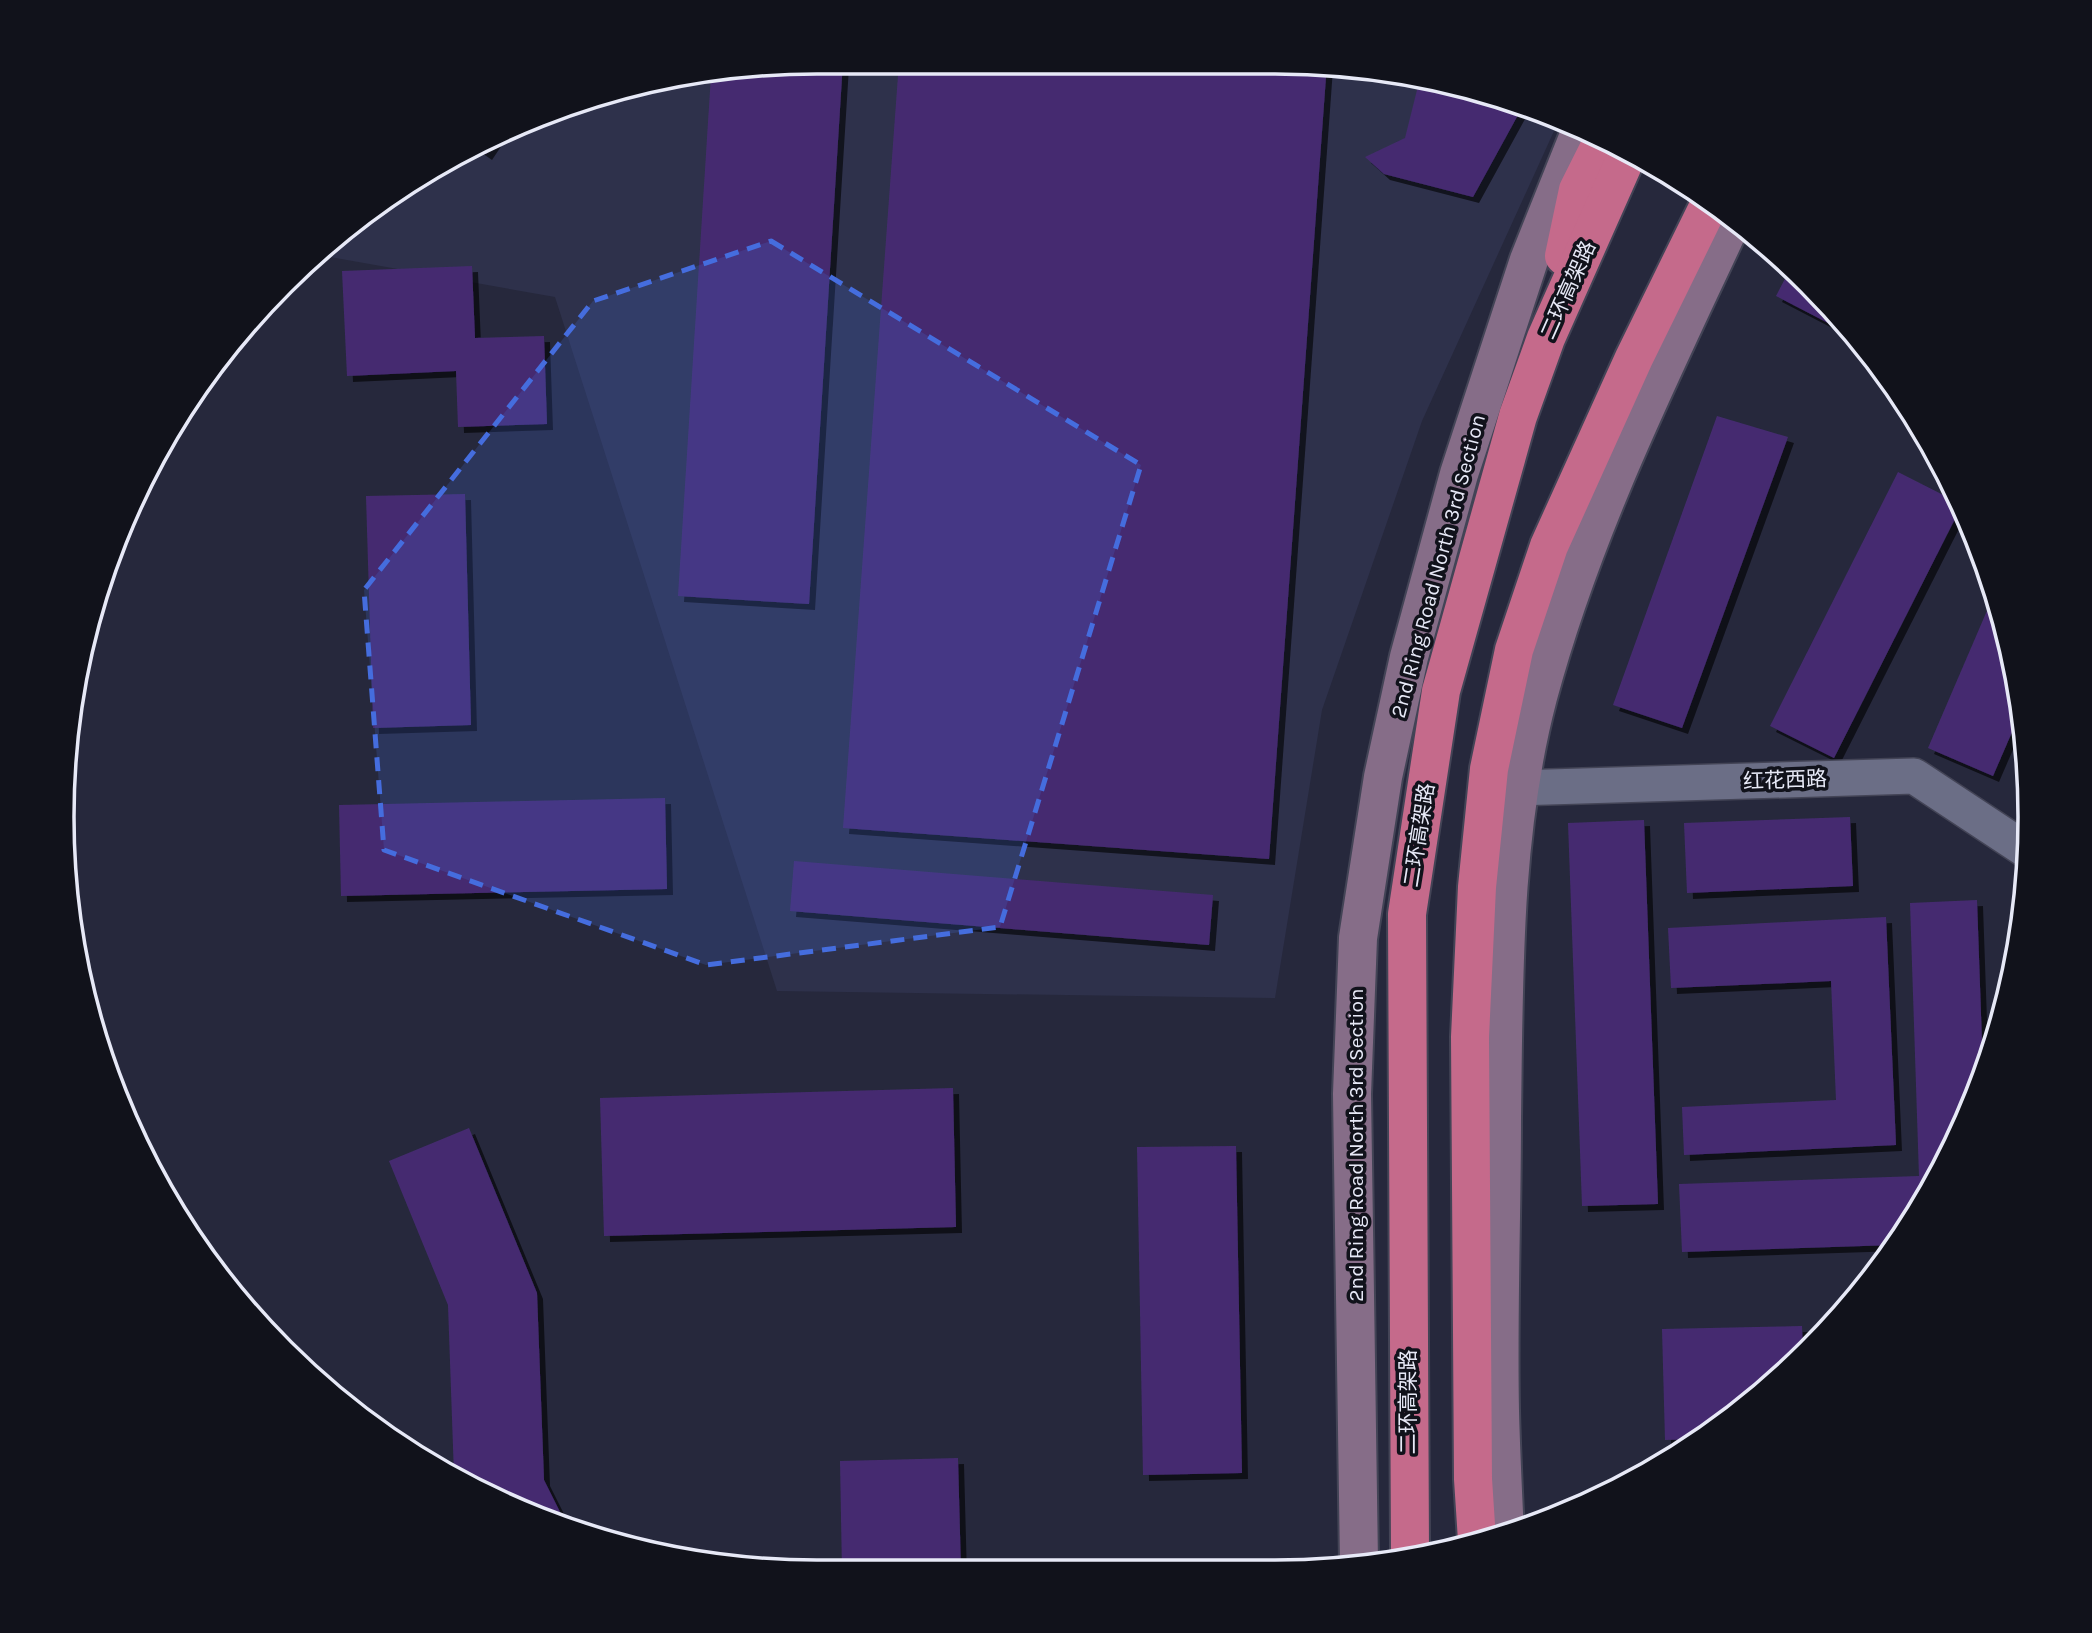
<svg xmlns="http://www.w3.org/2000/svg" width="2092" height="1633" font-family="Karla,'Noto Sans SC',sans-serif">
  <style>
    .built { fill: #2e314b }
    .building { fill: #452b70; filter: url(#shadow) }
    .lines { fill: none; stroke-linecap: round; stroke-linejoin: round }
    .street-casing { stroke: #434456; stroke-width: 38 }
    .secondary-casing { stroke: #434456; stroke-width: 42 }
    .highway-casing { stroke: #434456; stroke-width: 42 }
    .street { stroke: #6b6e86; stroke-width: 35 }
    .secondary { stroke: #866d88; stroke-width: 38 }
    .highway { stroke: #c56a8b; stroke-width: 38 }
    .marked { fill: #456dde; fill-opacity: 0.2; stroke: #456dde; stroke-width: 5; stroke-dasharray: 14 9; stroke-linejoin: round }
    .labels { text-anchor: middle; dominant-baseline: central; stroke-width: 7; stroke-linejoin: round; paint-order: stroke }
    .street-label { font-size: 21px; fill: #e7e9f7; stroke: #11121b }
    .rim { fill: none; stroke: #e7e9f7; stroke-width: 3.5 }
  </style>
  <defs>
    <filter id="shadow"><feDropShadow dx="6" dy="6" stdDeviation="0" flood-color="#0009"/></filter>
  </defs>
  <rect width="100%" height="100%" fill="#26283c"/>
  <path class="built" d="M816 61 1324 63 1518 101 1559 120 1422 421 1322 710 1275 998 777 991 555 297 319 255 439 163 621 87Z"/>
  <g class="building">
    <path d="M816 61H843L809 604 678 596 711 75Z"/>
    <path d="M899 62 1327 63 1269 859 843 828Z"/>
    <path d="M1419 82 1524 104 1473 197 1384 174 1365 157 1405 138Z"/>
    <path d="M496 139 486 154 476 147Z"/>
    <path d="M472 266 475 338 544 336 547 424 458 427 456 371 347 376 342 271Z"/>
    <path d="M1790 269 1843 318 1857 338 1776 296Z"/>
    <path d="M1717 416 1788 437 1682 728 1613 705Z"/>
    <path d="M1898 472 1959 503 1961 507 1834 758 1770 726Z"/>
    <path d="M465 494 471 725 373 728 366 496Z"/>
    <path d="M1995 592 2022 709 1993 776 1928 748Z"/>
    <path d="M65 786 68 851 66 852 61 817Z"/>
    <path d="M665 798 667 889 341 896 339 805Z"/>
    <path d="M1850 817 1853 886 1687 893 1684 823Z"/>
    <path d="M1644 820 1658 1204 1582 1206 1568 823Z"/>
    <path d="M794 861 1213 895 1209 945 790 911Z"/>
    <path d="M1977 900 1983 1071 1953 1150 1894 1245 1682 1252 1679 1184 1919 1176 1910 903Z"/>
    <path d="M1886 917 1896 1145 1684 1155 1682 1107 1836 1100 1831 981 1671 988 1668 928Z"/>
    <path d="M953 1088 956 1227 604 1236 600 1098Z"/>
    <path d="M469 1128 537 1293 544 1480 567 1526 527 1514 454 1475 448 1305 389 1161Z"/>
    <path d="M1236 1146 1242 1473 1143 1475 1137 1147Z"/>
    <path d="M1802 1326 1803 1353 1774 1384 1697 1439 1665 1440 1662 1329Z"/>
    <path d="M958 1458 961 1571 842 1572 840 1461Z"/>
  </g>
  <g class="lines">
    <g class="street-casing">
      <path id="street" d="M1518 788 1914 776 2029 852"/>
    </g>
    <g class="secondary-casing">
      <g id="secondary">
        <path d="M1505 1534C1503 1493 1501 1452 1500 1411 1498 1314 1502 1215 1502 1118 1504 977 1502 834 1538 697 1583 529 1661 374 1734 217"/>
        <path d="M1359 1563 1352 1094 1358 938 1383 777 1409 657 1459 474 1529 260 1581 130"/>
      </g>
    </g>
    <g class="highway-casing">
      <g id="highway">
        <path d="M1564 256 1578 190 1603 140"/>
        <path d="M1477 1540 1473 1479 1470 1037 1477 887 1489 769 1514 650 1549 546 1634 358 1711 201"/>
        <path d="M1410 1553 1407 914 1441 691 1518 416 1546 338 1629 151"/>
      </g>
    </g>
    <use href="#street" class="street"/>
    <use href="#secondary" class="secondary"/>
    <use href="#highway" class="highway"/>
  </g>
  <path class="marked" d="M771 241 1141 465 1000 927 706 965 384 850 364 590 593 301Z"/>
  <g class="labels">
    <g class="street-label">
      <text transform="translate(1568 290) rotate(-66)">二环高架路</text>
      <text transform="translate(1438 566) rotate(-75)">2nd Ring Road North 3rd Section</text>
      <text transform="translate(1785 780) rotate(-2)">红花西路</text>
      <text transform="translate(1419 835) rotate(-81)">二环高架路</text>
      <text transform="translate(1356 1145) rotate(-90)">2nd Ring Road North 3rd Section</text>
      <text transform="translate(1408 1402) rotate(-90)">二环高架路</text>
    </g>
  </g>
  <path d="M0 0H2092V1633H0ZM817 74H1275A743 743 0 0 1 2018 817V817A743 743 0 0 1 1275 1560H817A743 743 0 0 1 74 817V817A743 743 0 0 1 817 74Z" fill="#11121b" fill-rule="evenodd"/>
  <path class="rim" d="M817 74H1275A743 743 0 0 1 2018 817V817A743 743 0 0 1 1275 1560H817A743 743 0 0 1 74 817V817A743 743 0 0 1 817 74Z"/>
</svg>
